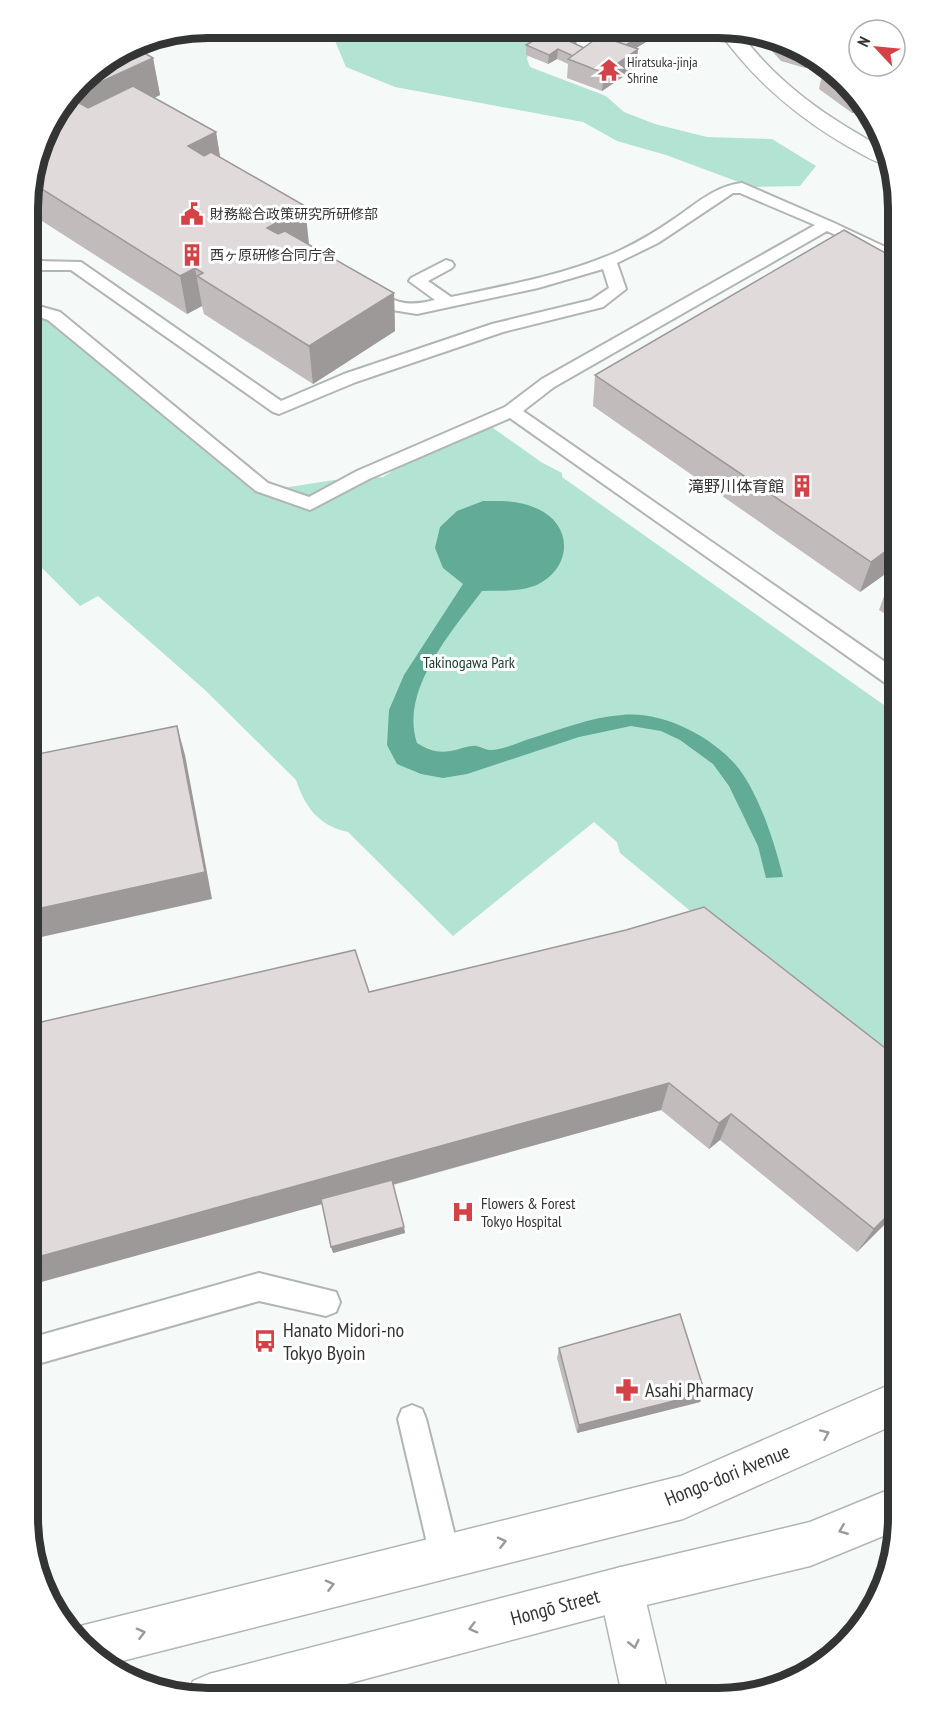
<svg xmlns="http://www.w3.org/2000/svg" width="925" height="1726" font-family="'PT Sans Narrow','Noto Sans JP',sans-serif">
  <style>
    .green { fill: #b3e3d3 }
    .water { fill: #62ab96 }
    .lines { fill: none; stroke-linecap: round; stroke-linejoin: round }
    .lane-casing { stroke: #b1b6b4; stroke-width: 4 }
    .street-casing { stroke: #b1b6b4; stroke-width: 3 }
    .secondary-casing { stroke: #b1b6b4; stroke-width: 3 }
    .lane { fill: #fff; fill-rule: evenodd }
    .street { fill: #fff; fill-rule: evenodd }
    .secondary { fill: #fff; fill-rule: evenodd }
    .wall { fill: #c1bbbb }
    .shaded-wall { fill: #9d9999 }
    .building { fill: #e0dada; stroke: #9d9999; stroke-width: 1.5 }
    .oneway { stroke: #999a9a }
    .labels { text-anchor: middle; dominant-baseline: central; stroke-width: 6; stroke-linejoin: round; paint-order: stroke }
    .far-poi-label { font-size: 14px; fill: #333534; stroke: #fff; text-anchor: start }
    .poi-label { font-size: 16px; fill: #333534; stroke: #fff; text-anchor: end }
    .park-label { font-size: 16px; fill: #173930; stroke: #fff }
    .near-poi-label { font-size: 20px; fill: #333534; stroke: #fff; text-anchor: start }
    .near-street-label { font-size: 20px; fill: #333534; stroke: #fff }
    .rim { fill: none; stroke: #333534; stroke-width: 8 }
  </style>
  <rect width="100%" height="100%" fill="#f5faf8"/>
  <g class="green">
    <path d="M356 28 556 29 530 45 527 59 530 67 606 96 624 112 655 124 707 137 772 139 816 166 800 186 752 187 666 155 617 141 583 122 395 87 346 67 335 41Z"/>
    <path d="M28 305 182 432 198 437 276 489 334 480 383 477 479 418 541 462 562 473V477L898 715V1077L796 998 620 853 617 842 594 822 453 936 348 832C319 826 305 807 296 780L205 690 98 596 80 606 28 554Z"/>
  </g>
  <path class="water" d="M483 501C502 501 520 500 538 509 571 524 573 563 542 582 524 593 502 590 482 591 453 630 399 690 417 743 431 752 442 754 459 749 463 748 468 746 473 746 478 745 484 750 490 750 503 750 517 743 529 739 559 730 591 717 622 715 662 711 709 735 735 764 758 790 775 844 783 877L766 878 758 846 729 786 713 764 680 740 661 731 631 726 579 737 467 774 443 778 421 774 397 764 387 745 389 710 404 675 463 584 443 568 435 548 440 527 457 511Z"/>
  <g class="lines">
    <g class="lane-casing">
      <g id="lane">
        <path d="M742 183 832 222 898 253V264L827 231 554 387 523 411 898 671V690L891 687 510 418 369 479 310 510 256 491 48 320 28 313V303L60 312 268 483 309 497 357 471 505 407 542 379 815 225 740 193H733L658 243 617 263 626 289 603 307 503 332 356 382 279 414 273 412 71 270H28V258L36 261 81 262 281 401 344 374 492 324 591 300 609 288 603 269 538 288 417 314 386 309 369 301 361 294 363 291C376 287 387 299 400 302 412 305 423 303 435 300L409 281 411 278 446 260 452 262 454 265 452 268 428 281 451 297C508 285 566 275 619 251 638 242 657 231 674 219 696 204 715 186 742 183Z"/>
        <path d="M259 1273 336 1292 340 1302 336 1312 326 1316 259 1301 27 1367V1339Z"/>
        <path d="M412 1405 422 1409 426 1419 460 1556 456 1567 445 1571 434 1567 430 1556 398 1419 402 1409Z"/>
      </g>
    </g>
    <g class="street-casing">
      <path id="street" d="M621 1567 637 1573 643 1589 669 1699H623L599 1589 605 1573Z"/>
    </g>
    <g class="secondary-casing">
      <g id="secondary">
        <path d="M718 30H738C777 84 830 120 889 151L891 166C877 164 862 154 849 147 797 117 753 80 718 30Z"/>
        <path d="M898 1381V1423L683 1519 106 1665 89 1654 72 1630 84 1625 681 1476Z"/>
        <path d="M898 1486V1530L810 1566 621 1611 294 1698 186 1697 193 1681 209 1674 621 1567 810 1522Z"/>
      </g>
    </g>
    <use href="#lane" class="lane"/>
    <use href="#street" class="street"/>
    <use href="#secondary" class="secondary"/>
  </g>
  <g class="wall">
    <path d="M609 30H656L646 36V42L636 48 638 49 636 68 602 91 567 78 568 64 557 59 548 64 526 55V45L577 37 576 44 584 48Z"/>
    <path d="M664 30H678L673 33Z"/>
    <path d="M771 40 817 62 812 61 805 68 781 61 770 49Z"/>
    <path d="M153 58 160 95 154 98 216 132 220 157 309 244H308L394 293 395 331 313 384 204 314 202 306 187 314 28 212V184L46 127Z"/>
    <path d="M823 70 836 72 862 110 852 113 819 89Z"/>
    <path d="M867 118 872 125 866 123Z"/>
    <path d="M898 260V565L860 592 593 406 595 375Z"/>
    <path d="M898 577V622L879 610 888 585Z"/>
    <path d="M369 992 898 1058V1211L857 1252 720 1140 709 1149 661 1110 393 1185 405 1233 333 1253Z"/>
    <path d="M559 1348 700 1402 577 1433 557 1358Z"/>
  </g>
  <g class="shaded-wall">
    <path d="M642 30H656L646 36V42L625 55 626 45 642 35Z"/>
    <path d="M577 37 576 47 569 41Z"/>
    <path d="M558 49 557 59 548 64 549 55Z"/>
    <path d="M638 49 636 68 602 91 604 73Z"/>
    <path d="M807 57 812 60V61L805 68Z"/>
    <path d="M153 58 160 95 47 148 46 127 70 96Z"/>
    <path d="M855 100 862 110 852 113Z"/>
    <path d="M216 132 222 169 188 146Z"/>
    <path d="M305 206 309 244 272 265 267 228Z"/>
    <path d="M195 268 202 306 187 314 180 276Z"/>
    <path d="M394 293 395 331 313 384 309 346Z"/>
    <path d="M898 542V565L860 592 871 562Z"/>
    <path d="M177 726 185 755 212 899 28 940V911Z"/>
    <path d="M669 1083 661 1110 27 1286V1260Z"/>
    <path d="M731 1114 720 1140 709 1149 719 1123Z"/>
    <path d="M898 1205V1211L857 1252 874 1229Z"/>
    <path d="M404 1227 405 1233 333 1253 331 1247Z"/>
    <path d="M705 1393 700 1402 577 1433 579 1425Z"/>
  </g>
  <g class="building">
    <path d="M553 29H558L577 37 569 41 584 48 573 56 558 49 549 55 526 45Z"/>
    <path d="M609 30H640L647 32 626 45 600 35Z"/>
    <path d="M600 36 638 49 604 73 568 59Z"/>
    <path d="M773 40 807 57 783 51Z"/>
    <path d="M131 45 153 58 70 96 88 72Z"/>
    <path d="M826 67 836 72 847 87 823 70Z"/>
    <path d="M133 86 216 132 188 146 204 156 211 152 305 206 267 228 278 234 285 231 394 293 309 346 197 276 203 273 195 268 180 276 29 181 46 127 60 108 76 101 88 108Z"/>
    <path d="M844 230 898 260V542L871 562 595 375Z"/>
    <path d="M898 577V591L888 585Z"/>
    <path d="M177 726 205 872 28 911V756Z"/>
    <path d="M704 907 898 1058V1205L874 1229 731 1114 719 1123 669 1083 27 1260 28 1025 355 950 369 992 626 930Z"/>
    <path d="M392 1180 404 1227 331 1247 321 1199Z"/>
    <path d="M680 1314 705 1393 579 1425 559 1348Z"/>
    <path d="M589 1689 592 1699H556Z"/>
  </g>
  <defs><path id="oneway-chevron" d="M-2-3.5L2.5 0L-2 3.5" fill="none" stroke-width="1.6" stroke-linecap="round" stroke-linejoin="round" transform="scale(1.5)"/></defs>
  <g class="oneway">
    <use href="#oneway-chevron" transform="translate(825 1434) rotate(-24)"/>
    <use href="#oneway-chevron" transform="translate(843 1530) rotate(158)"/>
    <use href="#oneway-chevron" transform="translate(502 1542) rotate(-14)"/>
    <use href="#oneway-chevron" transform="translate(330 1585) rotate(-14)"/>
    <use href="#oneway-chevron" transform="translate(473 1628) rotate(165)"/>
    <use href="#oneway-chevron" transform="translate(141 1633) rotate(-14)"/>
    <use href="#oneway-chevron" transform="translate(634 1644) rotate(77)"/>
  </g>
  <defs>
    <g id="temple-bare" transform="scale(1.8)"><path d="M0-6L5-2H3V0L6.5 2.5H4V6H1.5V3h-3V6H-4V2.5H-6.5L-3 0V-2H-5Z" fill="#d24247" stroke="#fff" stroke-width="2.5" paint-order="stroke"/></g>
    <g id="civic-bare" transform="scale(1.8)"><path d="M-.6-6.5H3V-4.5H.6V-3L4-1V1h2V6H-6V1h2V-1L-.6-3ZM-1.2 2.5V6h2.4V2.5Z" fill="#d24247" stroke="#fff" stroke-width="2.5" paint-order="stroke"/></g>
    <g id="building-bare" transform="scale(1.8)"><path d="M-4-6H4V6H1V3H-1V6H-4ZM-2.5-4.3h1.7v1.8h-1.7ZM.8-4.3h1.7v1.8H.8ZM-2.5-1h1.7V.8h-1.7ZM.8-1h1.7V.8H.8Z" fill="#d24247" stroke="#fff" stroke-width="2.5" paint-order="stroke"/></g>
    <g id="hospital-bare" transform="scale(1.8)"><path d="M-5-5h3v3.5h4V-5h3V5h-3V1.5h-4V5h-3Z" fill="#d24247" stroke="#fff" stroke-width="2.5" paint-order="stroke"/></g>
    <g id="bus-bare" transform="scale(1.8)"><path d="M-5-6H5V4H4V6H2V4H-2V6H-4V4H-5ZM-3.5-4V0h7V-4ZM-3.5 1.2v1.5H-2V1.2ZM2 1.2v1.5H3.5V1.2Z" fill="#d24247" stroke="#fff" stroke-width="2.5" paint-order="stroke"/></g>
    <g id="pharmacy-bare" transform="scale(1.8)"><path d="M-2-6h4v4h4v4h-4v4h-4v-4h-4v-4h4Z" fill="#d24247" stroke="#fff" stroke-width="2.5" paint-order="stroke"/></g>
  </defs>
  <g fill-rule="evenodd">
    <use href="#temple-bare" x="609" y="70"/>
    <use href="#civic-bare" x="192" y="214"/>
    <use href="#building-bare" x="192" y="255"/>
    <use href="#building-bare" x="802" y="486"/>
    <use href="#hospital-bare" x="463" y="1212"/>
    <use href="#bus-bare" x="265" y="1341"/>
    <use href="#pharmacy-bare" x="627" y="1390"/>
  </g>
  <g class="labels">
    <g class="far-poi-label">
      <text x="627" y="62">Hiratsuka-jinja<tspan x="627" dy="16">Shrine</tspan></text>
      <text x="210" y="214">財務総合政策研究所研修部</text>
      <text x="210" y="255">西ヶ原研修合同庁舎</text>
    </g>
    <g class="poi-label">
      <text x="784" y="486">滝野川体育館</text>
      <text x="481" y="1203" text-anchor="start">Flowers &amp; Forest<tspan x="481" dy="18">Tokyo Hospital</tspan></text>
    </g>
    <g class="park-label">
      <text x="469" y="662">Takinogawa Park</text>
    </g>
    <g class="near-poi-label">
      <text x="283" y="1330">Hanato Midori-no<tspan x="283" dy="23">Tokyo Byoin</tspan></text>
      <text x="645" y="1390">Asahi Pharmacy</text>
    </g>
    <g class="near-street-label">
      <text transform="translate(727 1475) rotate(-22)">Hongo-dori Avenue</text>
      <text transform="translate(555 1607) rotate(-15)">Hongō Street</text>
    </g>
  </g>
  <path d="M0 0H925V1726H0ZM208 38H718A170 170 0 0 1 888 208V1518A170 170 0 0 1 718 1688H208A170 170 0 0 1 38 1518V208A170 170 0 0 1 208 38Z" fill="#fff" fill-rule="evenodd"/>
  <path class="rim" d="M208 38H718A170 170 0 0 1 888 208V1518A170 170 0 0 1 718 1688H208A170 170 0 0 1 38 1518V208A170 170 0 0 1 208 38Z"/>
  <g transform="translate(877 48) rotate(296)"><circle r="28" fill="#ffffff" stroke="#adaeae" stroke-width="1.5"/>
  <path d="M0-4.5L10 22L0 15L-10 22Z" fill="#d24247"/>
  <text y="-9" font-size="16" font-weight="bold" text-anchor="middle" fill="#333534">N</text>
  </g>
</svg>
